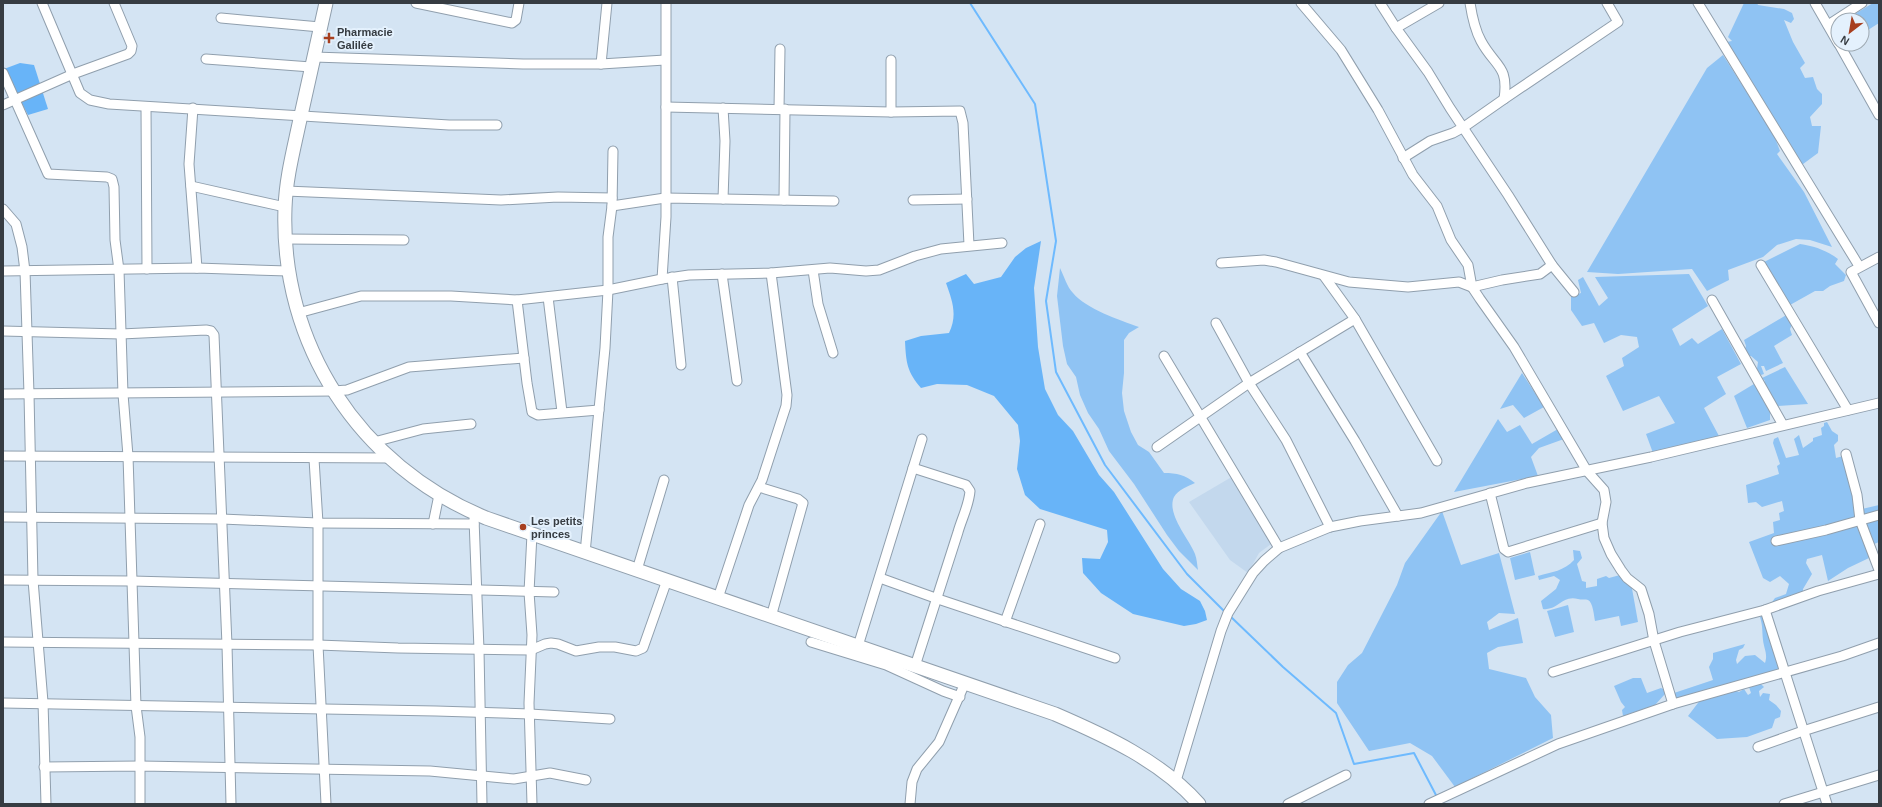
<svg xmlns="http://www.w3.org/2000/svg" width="1882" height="807" font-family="Arial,sans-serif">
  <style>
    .built { fill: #c3d8ed }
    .green { fill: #8fc3f3 }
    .forest { fill: #68b4f8 }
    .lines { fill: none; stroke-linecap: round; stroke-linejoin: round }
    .stream { stroke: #6ebafe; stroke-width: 2 }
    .minor-casing { stroke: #909fad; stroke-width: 11 }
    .highway-casing { stroke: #909fad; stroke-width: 15 }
    .minor { stroke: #fff; stroke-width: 9 }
    .highway { stroke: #fff; stroke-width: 13 }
    .poi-dot { fill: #a73f1f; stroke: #e4f1fd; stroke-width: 1.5 }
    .labels { text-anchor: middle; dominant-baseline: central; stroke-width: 4; stroke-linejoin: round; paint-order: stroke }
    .poi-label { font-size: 11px; font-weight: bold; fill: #363c42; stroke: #e4f1fd; text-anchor: start }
  </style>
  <rect width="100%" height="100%" fill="#d4e4f3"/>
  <path class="built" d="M1235 475 1275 541 1259 553 1248 573 1230 560 1189 502Z"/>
  <g class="green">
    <path d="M1744 3H1757L1758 5 1784 9 1792 13 1794 19 1791 23 1784 20 1793 42 1805 63 1800 68 1805 78 1813 77 1817 89 1822 94V104L1810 117 1812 126H1821L1818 153 1799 167 1721 43 1732 41 1728 37Z"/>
    <path d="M1873 3H1879V23L1868 30 1862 32V20H1845Z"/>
    <path d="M1723 55 1774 135 1780 151 1777 154 1804 192 1832 247 1810 240 1796 239 1777 245 1763 257 1728 270 1729 280 1707 291 1692 269 1618 274 1587 272 1707 68Z"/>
    <path d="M1800 244C1814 246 1826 250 1838 259L1835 264 1846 275 1844 281 1830 286 1823 291H1815L1790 305 1764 262Z"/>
    <path d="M1060 268C1064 276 1067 287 1073 293 1086 309 1120 320 1139 327L1129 333 1124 340V373L1122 393 1124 411 1131 432 1138 445 1149 452 1164 473C1177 473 1185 475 1195 483 1188 486 1178 490 1174 497 1166 514 1190 540 1195 554 1197 559 1197 565 1198 570L1179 551 1167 535 1134 484 1109 451 1099 429 1088 413 1080 395 1076 377 1067 364 1063 346 1057 296Z"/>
    <path d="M1689 274 1708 306 1672 329 1680 346 1692 338 1698 344 1722 329 1741 364 1717 377 1726 394 1704 408 1719 436 1653 453 1646 434 1675 423 1659 396 1623 411 1606 376 1624 366 1622 358 1639 347 1637 337 1621 335 1604 343 1594 323 1582 326 1571 310V296L1581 293 1578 280 1583 277 1599 306 1608 298 1595 277Z"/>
    <path d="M1788 314 1793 322 1790 329 1792 335 1774 346 1783 363 1766 371 1764 366H1761L1764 374 1761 375 1757 369 1758 362 1751 356H1747L1744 352 1746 346 1744 340Z"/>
    <path d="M1785 367 1808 404 1778 406 1762 384 1765 381 1762 378Z"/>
    <path d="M1522 373 1544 407 1524 418 1513 405 1500 409Z"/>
    <path d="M1754 384 1770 412V420L1747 428 1734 396Z"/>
    <path d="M1498 419 1507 432 1520 425 1532 444 1558 429 1564 439 1539 448 1531 457 1538 476 1454 492Z"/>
    <path d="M1827 422 1832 431 1838 435V441L1834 445 1836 458 1843 456 1844 466 1855 497 1854 513 1869 558 1848 568 1828 581 1822 555 1807 559 1806 563 1812 574 1803 589V594L1770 605 1775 598 1786 594 1789 584 1780 576 1770 582 1763 578 1749 542 1774 533 1773 522 1780 520 1779 513 1784 511 1782 501 1762 507 1756 502 1748 503 1746 485 1779 474 1777 466 1780 464 1773 443 1774 439 1778 437 1786 458 1799 455 1794 439 1799 435 1803 448 1813 441V438L1822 435 1821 428 1824 426V423Z"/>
    <path d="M1879 505V542L1872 545 1869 544 1862 509Z"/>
    <path d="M1442 511 1461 565 1499 553 1515 614 1499 613 1487 622 1489 630 1518 618 1523 643 1498 647 1487 653 1489 669 1526 678 1535 697 1551 715 1553 738 1455 787 1432 756 1410 743 1369 751 1337 703V682L1348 665 1362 653 1397 585 1405 563Z"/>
    <path d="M1573 550 1580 551 1582 558 1577 564 1582 581 1586 582V588L1597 586V579L1606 576 1609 578 1620 575 1622 579 1631 583 1638 622 1621 626 1619 616 1595 621C1594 616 1593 602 1588 600 1586 599 1581 600 1578 599 1561 595 1558 611 1543 609L1541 601 1556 589 1560 580 1554 576 1539 580 1538 576C1552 572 1564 571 1574 560Z"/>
    <path d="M1530 552 1535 575 1515 580 1510 558Z"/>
    <path d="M1568 605 1574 632 1555 637 1547 611Z"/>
    <path d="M1764 615 1781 671 1676 700 1674 693 1713 680 1709 667 1713 659V653L1745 644 1743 648 1739 650 1736 660 1737 664 1745 656 1755 655 1765 663C1768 654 1764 649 1763 640 1762 631 1763 627 1760 617Z"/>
    <path d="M1633 678H1641L1647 693 1661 688 1663 689 1665 694 1655 705 1623 716 1622 710 1625 707 1621 702 1614 686Z"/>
    <path d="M1761 684 1764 687 1759 691 1760 697 1763 693 1770 694 1769 700 1776 705 1781 711 1780 717 1775 719 1772 728 1747 737 1717 739 1688 716 1701 699 1734 690 1739 692 1744 689 1748 695 1751 693 1749 687Z"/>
  </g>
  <g class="forest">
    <path d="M20 63 34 65 48 109 28 115 4 69Z"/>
    <path d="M1041 241 1034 288 1038 347 1045 389 1058 415 1073 431 1099 475 1114 492 1163 569 1181 589 1200 601 1205 611 1207 620 1196 624 1184 626 1133 614 1101 593 1083 573 1082 558 1100 559 1108 542 1107 530 1040 509 1025 495 1017 469 1020 441 1018 425 994 396 967 385 937 384 921 388C907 372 906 362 905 341L921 336 949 333C958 315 952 300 946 283L966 274 974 284 1001 277 1015 257 1026 248Z"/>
  </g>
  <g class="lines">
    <g class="stream">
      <path d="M970 3 1035 104 1056 241 1046 301 1056 372 1105 465 1187 574 1225 612"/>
      <path d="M1230 616 1283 667 1336 713 1354 764 1414 753 1437 797"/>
    </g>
    <g class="minor-casing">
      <g id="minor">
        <path d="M42 3 80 93 90 100 109 104 449 125H497"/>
        <path d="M416 3 512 23 516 20 519 3"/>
        <path d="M1301 3 1341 50 1378 110 1413 175 1437 206 1451 240 1468 265 1472 287 1480 299 1514 347 1587 471 1604 490 1606 502 1602 523 1604 538 1611 554 1621 570 1627 578 1641 589 1649 614 1654 641 1673 704"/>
        <path d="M1380 3 1396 28 1428 72 1450 108 1508 195 1552 265 1574 292"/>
        <path d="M1470 3C1472 16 1475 30 1481 41 1495 67 1509 65 1504 99"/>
        <path d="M1698 3 1859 266"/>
        <path d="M1815 3 1838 43"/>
        <path d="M221 18 320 27"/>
        <path d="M1828 25 1862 3"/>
        <path d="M1396 28 1439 3"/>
        <path d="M1839 44 1879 115"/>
        <path d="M314 57 523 64H601L665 60"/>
        <path d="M206 59 311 67"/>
        <path d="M601 64 607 3"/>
        <path d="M3 73 48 174 107 177 112 179 114 187 115 240 119 270 123 394 128 456 136 706 140 737V804"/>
        <path d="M3 105 73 74 128 54 131 51 132 46 114 3"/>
        <path d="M146 107 147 269"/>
        <path d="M666 107 891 112 960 111 963 123 969 245"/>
        <path d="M193 108 189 164 197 268"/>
        <path d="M723 108 725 141 723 199"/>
        <path d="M779 109 780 49"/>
        <path d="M891 112V60"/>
        <path d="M1403 158 1430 141 1453 133 1464 127 1504 99 1618 22 1607 3"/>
        <path d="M191 186 285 207"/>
        <path d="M286 191 501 200 558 197 612 198"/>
        <path d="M784 200 785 109"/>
        <path d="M913 200 967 199"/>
        <path d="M612 206 665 198 834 201"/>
        <path d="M3 209 16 224 22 247 25 271 29 394 33 580 43 702 46 804"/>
        <path d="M285 239 404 240"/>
        <path d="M1879 257 1851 272 1879 323"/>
        <path d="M1221 263 1264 260 1276 262 1349 282 1408 287 1459 282 1472 287 1502 280 1540 274 1552 265"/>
        <path d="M1761 265 1848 410"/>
        <path d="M813 270 818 304 833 353"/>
        <path d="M3 271 197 268 288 271"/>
        <path d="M722 274 737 381"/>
        <path d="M1324 276 1355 319 1437 461"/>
        <path d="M672 277 681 365"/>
        <path d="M662 279 666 217V3"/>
        <path d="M548 297 562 412"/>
        <path d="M517 300 527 383 532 412 538 415 599 410"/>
        <path d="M1712 300 1783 425"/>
        <path d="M298 313 361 296H451L517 300 608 290 662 279 689 275 771 273 830 268 866 271 879 270 915 256 941 249 1002 243"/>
        <path d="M1216 323 1249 383 1286 440 1330 527"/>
        <path d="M3 331 121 334 206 330 211 331 214 335 227 645 231 804"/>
        <path d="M1300 352 1355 441 1398 516"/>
        <path d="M1164 356 1279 548"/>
        <path d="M3 394 334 391 347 390 409 367 524 358"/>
        <path d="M374 442 423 429 471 424"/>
        <path d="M1157 447 1249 383 1355 319"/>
        <path d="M1846 454 1857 495 1860 520 1879 570"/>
        <path d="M3 456 390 458"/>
        <path d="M314 459 318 523V645L326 804"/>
        <path d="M913 468 966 485 970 491C969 505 962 518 958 532 944 577 929 621 915 666"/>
        <path d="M759 487 798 499 803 503 771 617"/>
        <path d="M1490 493 1504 549 1508 552 1602 523"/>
        <path d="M3 517 222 519 318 523 474 524"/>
        <path d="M474 519 479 650 482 804"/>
        <path d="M433 524 439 495"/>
        <path d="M532 534 529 592 532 635 529 703 532 804"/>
        <path d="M1776 541 1826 530 1879 515"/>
        <path d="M585 553 605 348 608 290V237L612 206 613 151"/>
        <path d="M637 570 664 480"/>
        <path d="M880 578 938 599 1115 658"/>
        <path d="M3 580 132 581 554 592"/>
        <path d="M718 598 749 505 762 480 786 406 787 395 771 273"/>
        <path d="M1765 610 1827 804"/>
        <path d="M1005 622 1040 524"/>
        <path d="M3 642 318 645 398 648 531 650 545 644 551 643 558 644 576 651 599 647H615L636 651 643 648 667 580"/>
        <path d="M811 642 886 665 943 691 960 697"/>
        <path d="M858 646 922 439"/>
        <path d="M1553 672 1680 632 1765 610 1818 591 1879 574"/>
        <path d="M3 703 436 711 530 714 610 719"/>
        <path d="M1758 747 1803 731 1879 707"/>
        <path d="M44 767 140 766 430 771 514 779 550 773 586 780"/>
        <path d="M1176 781 1221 631 1228 613 1253 573 1264 561 1279 548 1330 527 1360 521 1421 513 1527 483 1651 457 1879 403"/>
        <path d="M910 804 912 782 917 769 939 742 965 683"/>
        <path d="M1288 804 1346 775"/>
        <path d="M1429 804 1558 744 1673 704 1842 656 1879 643"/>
        <path d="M1784 804 1879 775"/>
      </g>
    </g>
    <g class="highway-casing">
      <path id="highway" d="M326 3C317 43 308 84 299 124 293 152 286 179 285 208 280 344 359 466 486 518L1055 714C1106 736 1161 761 1199 804"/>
    </g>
    <use href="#minor" class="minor"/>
    <use href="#highway" class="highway"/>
  </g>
  <g class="poi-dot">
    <path d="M327 32h4v4h4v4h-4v4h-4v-4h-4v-4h4z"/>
    <circle cx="523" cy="527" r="4"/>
  </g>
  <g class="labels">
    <g class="poi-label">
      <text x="337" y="32">Pharmacie<tspan x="337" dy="13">Galilée</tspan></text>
      <text x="531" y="521">Les petits<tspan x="531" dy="13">princes</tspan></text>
    </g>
  </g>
  <rect width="1882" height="807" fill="none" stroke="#363c42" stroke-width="8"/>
  <g transform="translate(1850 32) rotate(211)"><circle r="19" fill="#e4f1fd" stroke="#9ea9b2"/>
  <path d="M0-3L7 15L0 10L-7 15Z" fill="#a73f1f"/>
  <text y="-6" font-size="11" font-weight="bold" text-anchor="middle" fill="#363c42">N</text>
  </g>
</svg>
